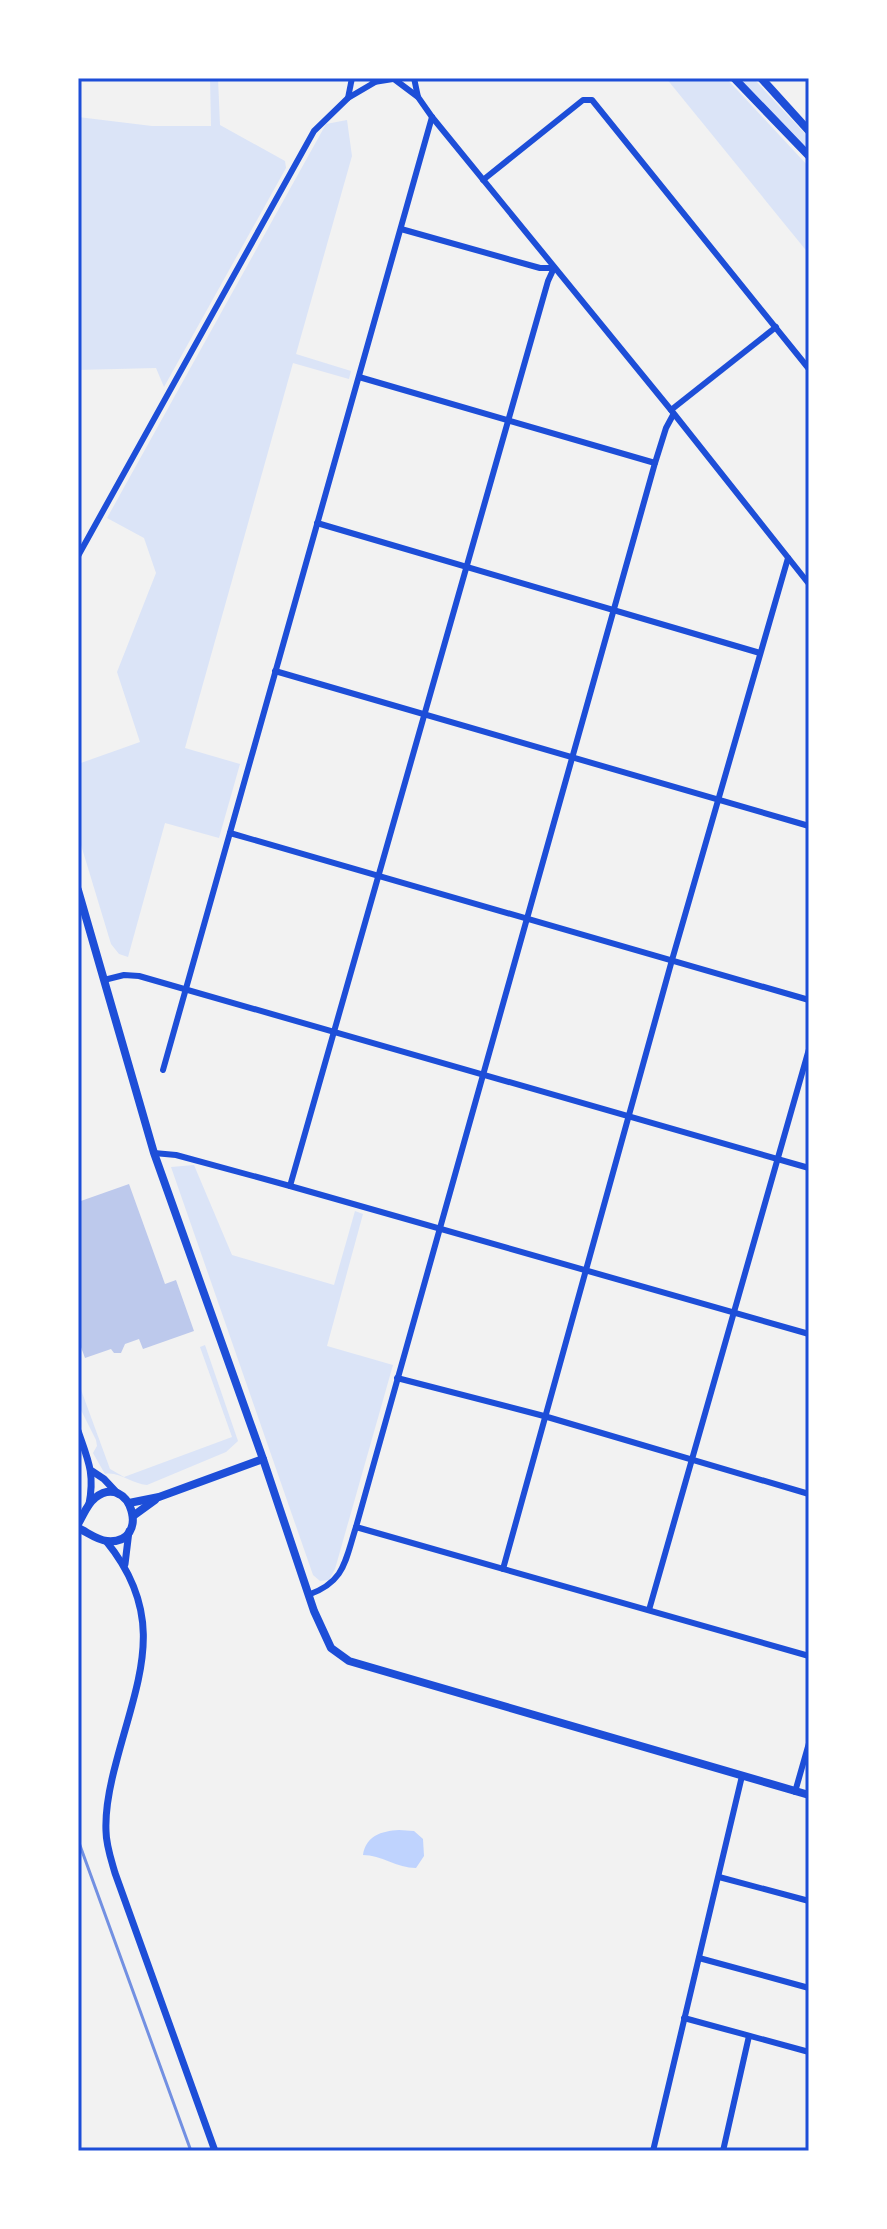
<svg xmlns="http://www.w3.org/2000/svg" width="887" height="2229" font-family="'Work Sans',sans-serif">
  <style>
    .green { fill: #dbe4f7 }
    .water { fill: #bfd3fe }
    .building { fill: #bdc9ec }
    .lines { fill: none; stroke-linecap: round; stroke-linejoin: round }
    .minor { stroke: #1d4ed8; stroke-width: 6 }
    .tertiary { stroke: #1d4ed8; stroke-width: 7 }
    .secondary { stroke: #1d4ed8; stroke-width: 8 }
    .rail { stroke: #7290e2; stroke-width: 3 }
    .neatline { fill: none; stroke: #1d4ed8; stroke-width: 3 }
  </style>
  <rect width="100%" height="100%" fill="#f2f2f2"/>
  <g class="green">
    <path d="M210 78H218L220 125 285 161 286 168 164 387 156 368 78 370V117L152 126H211Z"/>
    <path d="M666 78H726L809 167V254Z"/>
    <path d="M739 78H753L809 138V152Z"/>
    <path d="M347 120 352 156 296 354 351 371 349 379 293 363 185 748 240 764 219 838 165 823 128 957 119 954 111 944 78 835V764L140 742 117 672 156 573 144 538 107 518 326 124Z"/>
    <path d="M194 1165 232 1255 334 1285 355 1211 363 1214 327 1346 393 1365 335 1569 329 1580 320 1581 313 1575 171 1167Z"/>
    <path d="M205 1345 238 1441 226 1452 147 1485C132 1484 119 1471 105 1474L93 1453 97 1446 96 1440 78 1404V1388L80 1387 110 1469 124 1477 232 1437 200 1347Z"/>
  </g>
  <path class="water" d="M399 1830 414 1831 423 1839 424 1856 416 1868C397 1868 381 1855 363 1855 366 1836 381 1831 399 1830Z"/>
  <path class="building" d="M129 1184 165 1284 176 1280 194 1331 143 1349 139 1339 125 1344 121 1353H114L111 1349 85 1358 78 1339V1202Z"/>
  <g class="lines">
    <g class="minor">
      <path d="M414 78 418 97"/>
      <path d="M394 79 418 97 432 117 671 410 809 584"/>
      <path d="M348 98 352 78"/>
      <path d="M483 180 583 100H592L809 369"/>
      <path d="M359 377 655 463"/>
      <path d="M671 410 776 327"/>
      <path d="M317 523 760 653"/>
      <path d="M78 556 314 131 348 98 377 81"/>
      <path d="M275 671 809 826"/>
      <path d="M230 833 809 1000"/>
      <path d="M104 980 124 975 139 976 809 1168"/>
      <path d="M163 1070 432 117"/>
      <path d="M154 1153 176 1155 290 1186 809 1334"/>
      <path d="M290 1186 548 281 554 268H540L401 229"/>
      <path d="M397 1378 544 1416 809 1494"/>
      <path d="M356 1527 809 1656"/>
      <path d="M503 1569 672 960 788 558"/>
      <path d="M308 1595C345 1582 345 1561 356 1527L655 463 666 428 673 415"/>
      <path d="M649 1610 809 1049"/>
      <path d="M795 1792 809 1743"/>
      <path d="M719 1877 809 1901"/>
      <path d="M699 1958 809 1988"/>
      <path d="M684 2018 809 2052"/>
      <path d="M653 2151 742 1776"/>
      <path d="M723 2151 749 2036"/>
    </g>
    <g class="tertiary">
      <path d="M371 78 377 81 396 78"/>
      <path d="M78 1431C88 1460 95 1473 89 1504"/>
      <path d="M92 1471 104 1479 118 1494"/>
      <path d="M106 1541C169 1618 138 1678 116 1763 110 1785 105 1808 106 1831 106 1845 111 1859 115 1873L215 2151"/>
      <path d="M125 1564 129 1531"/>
    </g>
    <g class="secondary">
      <path d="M734 78 809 156"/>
      <path d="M761 78 809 131"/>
      <path d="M78 890 154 1153 263 1459 314 1611 331 1648 349 1661 809 1795"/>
      <path d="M129 1503 159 1497 263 1459"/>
      <path d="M133 1516 155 1500"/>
      <path d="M78 1524C83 1516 87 1504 95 1498 130 1470 153 1545 107 1541 97 1540 87 1532 78 1528"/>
    </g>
    <path class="rail" d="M78 1840 191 2151"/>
  </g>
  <rect width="887" height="2229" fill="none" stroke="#ffffff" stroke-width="160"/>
  <rect x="80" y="80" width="727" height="2069" class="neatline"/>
</svg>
